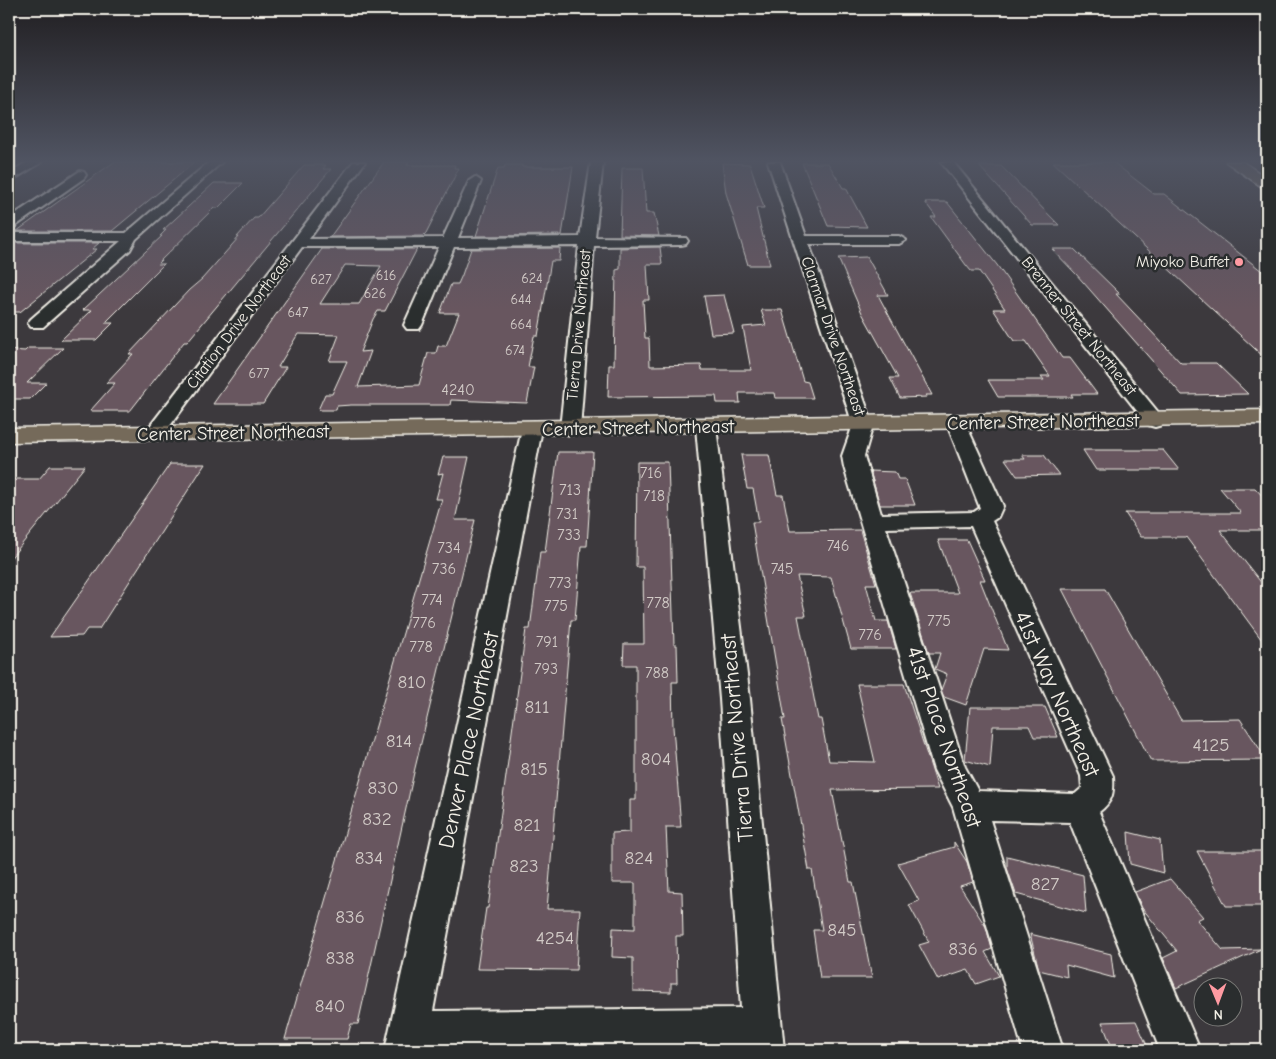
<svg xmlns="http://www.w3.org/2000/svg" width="1276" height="1059" font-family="'Comic Neue',sans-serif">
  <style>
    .building { fill: #67565f; stroke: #f4f1e8; fill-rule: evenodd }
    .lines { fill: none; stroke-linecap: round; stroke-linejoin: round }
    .minor-casing { stroke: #f4f1e8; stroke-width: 4 }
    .major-casing { stroke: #f4f1e8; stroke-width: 3 }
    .minor { fill: #2a2d2e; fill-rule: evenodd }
    .major { fill: #746a5a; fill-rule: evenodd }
    .poi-dot { fill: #ff9aa2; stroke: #2a2d2e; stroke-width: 2 }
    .labels { text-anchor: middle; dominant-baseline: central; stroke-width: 5; stroke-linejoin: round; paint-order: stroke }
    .far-number-label { font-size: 14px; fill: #d1cac6 }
    .far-poi-label { font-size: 16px; fill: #f4f1e8; stroke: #2a2d2e; text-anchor: end }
    .far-street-label { font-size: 16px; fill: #f4f1e8; stroke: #2a2d2e }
    .number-label { font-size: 16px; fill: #d1cac6 }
    .street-label { font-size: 19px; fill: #f4f1e8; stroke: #2a2d2e }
    .near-number-label { font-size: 19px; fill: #d1cac6 }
    .near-street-label { font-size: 22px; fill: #f4f1e8; stroke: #2a2d2e }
  </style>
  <rect width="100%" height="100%" fill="#3c393d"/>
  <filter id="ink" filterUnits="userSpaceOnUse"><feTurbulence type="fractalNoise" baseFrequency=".02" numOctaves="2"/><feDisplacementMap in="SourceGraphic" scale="10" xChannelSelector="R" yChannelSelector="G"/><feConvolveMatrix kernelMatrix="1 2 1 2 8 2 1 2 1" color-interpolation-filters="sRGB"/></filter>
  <g filter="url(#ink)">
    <g class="building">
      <path d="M114 162H195L112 231H17Z"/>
      <path d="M384 162H409L407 165H455L454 168H459L426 233 423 236 330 237Z"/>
      <path d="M1053 162H1113L1154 194H1164L1267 275V360Z"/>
      <path d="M722 163 750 164 764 208H756L770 265H748L726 193Z"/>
      <path d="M802 163H828L843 188H846L867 227 828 226Z"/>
      <path d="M304 165H326L323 169H331L187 342H184L130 411H90L115 383H106L133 354H129L189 290 202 279 239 237H237L254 218H258Z"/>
      <path d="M505 165H522V167H573L562 235 476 236 498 168H504Z"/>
      <path d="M979 166H1001L1059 225H1032Z"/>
      <path d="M622 168H643L646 213H654L659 236 620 235Z"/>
      <path d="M214 183H243L218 208H214L157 264H164L105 323H113L96 340H61L92 310H83L162 236H160L166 230H163Z"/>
      <path d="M925 202H947L997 265 1062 358H1070L1097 394H1071L1073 397H998L988 380H1044L1041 376H1050L1026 341H1014L993 309H1005L979 271H971L966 265 931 217H936Z"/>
      <path d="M9 243H99L92 249H97L20 312H9Z"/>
      <path d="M660 247 662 264H647L649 300H643L645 338H649L650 366 701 365 702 370H751L743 327 766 325 761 310H782L803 381 808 382 813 398H775L774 393H739L740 403H717L716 396 608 397 609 365H614L616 270 620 269V248Z"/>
      <path d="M560 248 559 261H551L538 336H534L528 367H534L527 403 451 400 450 405H351L337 406 336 410H318L325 394H332L347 361H329L339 335 298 334 278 367H286L263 404H213L322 249H417L385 311H378L373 319 360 352 371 351 358 387 419 385 428 353H436L438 346H446L459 313H440L451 284H458L462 275 471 249ZM345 265 381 266 359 304H320Z"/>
      <path d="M1052 249H1074L1120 294H1116L1181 363H1216L1248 394 1182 395 1076 274Z"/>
      <path d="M867 257 888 295H878L932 395H926L927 397 900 398 890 378H898L862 313 838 258Z"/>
      <path d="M724 295 734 333 711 334 704 296Z"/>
      <path d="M28 348H63L27 383H46L30 399H11L9 401V350L25 351Z"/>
      <path d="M1083 450H1163L1179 470H1096Z"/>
      <path d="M558 452H593L587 546H581L575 620H571L547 909H580L576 970 477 969 486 908H488L526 629H530L540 552H545Z"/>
      <path d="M741 455H769L777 495H783L790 531 860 530 876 584H866L876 621H888L896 649H851L831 577 797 576 806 616H798L818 719H821L829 761 875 762 857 684H904L938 789 832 790 850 882H853L872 978H820L813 930H822L812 870H809L782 719H785L752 522H759L753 489H747Z"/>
      <path d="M1022 455H1044L1059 475 1017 476 1005 459H1025Z"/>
      <path d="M443 457H469L455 520H475L415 768 358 1024H351L347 1039H285L442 499H436L443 473 438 474Z"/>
      <path d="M637 462H668L674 645H677L678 682H672L673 727 681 827H666L669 891 682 892 683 936H676L677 983H671V992L633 991V958L612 957 613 928 635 929V883H612V833L630 832V800H636V665H623L624 644H644L643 567H636Z"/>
      <path d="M170 464H205L99 629H87L82 636 50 637Z"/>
      <path d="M50 466H85L9 560V479H39Z"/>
      <path d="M870 471 895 472 898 479H905L915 505H880Z"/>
      <path d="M1220 488H1255L1267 501V530H1220L1267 590V647L1186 537H1141L1125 513H1241Z"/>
      <path d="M938 540H967L985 580H980L1008 650 984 649 966 705 944 697 941 690 947 674 935 669 940 653H929L910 593H958Z"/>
      <path d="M1062 589H1105L1181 720 1240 719 1267 760 1151 761Z"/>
      <path d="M970 707H1045L1058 737H1034L1029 726H993L990 767 965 760Z"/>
      <path d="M1128 832 1160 840 1163 873 1130 864Z"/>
      <path d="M954 842 967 862 973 882 960 886 986 927 992 949 985 952 999 976 976 984 968 970 938 980 919 945 929 942 909 905 919 901 898 863 954 847Z"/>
      <path d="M1197 851H1267V906H1226Z"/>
      <path d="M1007 856 1083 875 1086 913 1016 894 1007 868Z"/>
      <path d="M1170 879 1203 917 1197 920 1223 950 1261 949 1176 988 1163 958 1177 951 1142 908 1135 892Z"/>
      <path d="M1030 934 1111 954 1114 978 1066 965 1067 977 1039 970Z"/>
      <path d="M1136 1021 1149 1050H1113L1102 1022Z"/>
    </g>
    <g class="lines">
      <g class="minor-casing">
        <g id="minor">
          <path d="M27 162H42L9 182V173Z"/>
          <path d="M209 162H222L136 239 130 250 43 327H31L28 323 31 319 121 241H9V233H126Z"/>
          <path d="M353 162H365L309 239 443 238 469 181 475 177 481 181 458 238 580 237 591 162H603L595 237 686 238 688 241 686 244 681 245 594 246 580 429 577 433 570 435 563 433 560 429 579 246 454 247 422 325 419 329H407L404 325 439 247H302L161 438 154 440 147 438 144 434 147 430Z"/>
          <path d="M768 162H780L806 236H899L906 240 899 244H809L873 425 864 456 881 514 974 512 980 508 947 424 950 420 957 418 964 420 1003 506 998 517 992 521 1113 776C1114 793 1113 801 1099 812L1200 1050H1160L1070 822 990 820 1063 1050H1023L953 807 934 770 844 467 842 456 853 425ZM971 526 1081 776 1082 788 1075 794 978 791 965 767 886 528Z"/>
          <path d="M941 162H953L1162 417 1165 421 1162 425 1155 427 1148 425Z"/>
          <path d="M80 171 84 172 86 175 84 178 14 227 9 228V218Z"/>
          <path d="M706 421 713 423 716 427 750 699 784 1050H744V1048L385 1050 522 429 525 425 532 423 539 425 542 429 433 1011 741 1008 720 699 696 427 699 423Z"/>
        </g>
      </g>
      <g class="major-casing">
        <g id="major">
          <path d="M1226 162H1243L1267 178V188L1262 187Z"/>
          <path d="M1267 410V424L9 442V428Z"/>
        </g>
      </g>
      <use href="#minor" class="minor"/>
      <use href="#major" class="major"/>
    </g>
  </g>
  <linearGradient id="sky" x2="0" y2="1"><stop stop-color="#211f22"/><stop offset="0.52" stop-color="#505462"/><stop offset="1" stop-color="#505462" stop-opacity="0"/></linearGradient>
  <rect width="1276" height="310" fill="url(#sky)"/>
  <circle class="poi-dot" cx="1239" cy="262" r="5"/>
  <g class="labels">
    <g class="far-number-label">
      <text x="386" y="275">616</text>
      <text x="532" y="278">624</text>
      <text x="321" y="279">627</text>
      <text x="375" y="293">626</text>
      <text x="521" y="299">644</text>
      <text x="298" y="312">647</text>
      <text x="521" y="324">664</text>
      <text x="515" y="350">674</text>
      <text x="259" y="373">677</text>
    </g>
    <g class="far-poi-label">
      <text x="1229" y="262">Miyoko Buffet</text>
    </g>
    <g class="far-street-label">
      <text transform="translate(239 322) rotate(-53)">Citation Drive Northeast</text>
      <text transform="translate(579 325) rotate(-85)">Tierra Drive Northeast</text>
      <text transform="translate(1079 326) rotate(51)">Brenner Street Northeast</text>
      <text transform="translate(833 336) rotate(71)">Clarmar Drive Northeast</text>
    </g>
    <g class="number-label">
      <text x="458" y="390">4240</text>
      <text x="651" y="473">716</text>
      <text x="570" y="490">713</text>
      <text x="654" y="496">718</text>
      <text x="567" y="514">731</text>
      <text x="569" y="535">733</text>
      <text x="838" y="546">746</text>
      <text x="449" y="548">734</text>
      <text x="444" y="569">736</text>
      <text x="782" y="569">745</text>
      <text x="560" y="583">773</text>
      <text x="432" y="600">774</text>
      <text x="658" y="603">778</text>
      <text x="556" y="606">775</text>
      <text x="939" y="621">775</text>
      <text x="424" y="623">776</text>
      <text x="870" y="635">776</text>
      <text x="547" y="642">791</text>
      <text x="421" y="647">778</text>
      <text x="546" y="669">793</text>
      <text x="657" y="673">788</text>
    </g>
    <g class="street-label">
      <text transform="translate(1043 422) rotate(-1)">Center Street Northeast</text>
      <text transform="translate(638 428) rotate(-1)">Center Street Northeast</text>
      <text transform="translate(233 433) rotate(-1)">Center Street Northeast</text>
    </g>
    <g class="near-number-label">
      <text x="412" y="682">810</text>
      <text x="537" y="707">811</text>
      <text x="399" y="741">814</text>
      <text x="1211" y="745">4125</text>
      <text x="656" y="759">804</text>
      <text x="534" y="769">815</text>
      <text x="383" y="788">830</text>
      <text x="377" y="819">832</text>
      <text x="527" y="825">821</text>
      <text x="369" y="858">834</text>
      <text x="639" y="858">824</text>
      <text x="524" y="866">823</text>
      <text x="1045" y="884">827</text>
      <text x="350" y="917">836</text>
      <text x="842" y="930">845</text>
      <text x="555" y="938">4254</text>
      <text x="963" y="949">836</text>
      <text x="340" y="958">838</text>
      <text x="330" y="1006">840</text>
    </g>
    <g class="near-street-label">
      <text transform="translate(1057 694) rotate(66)">41st Way Northeast</text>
      <text transform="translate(944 737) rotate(71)">41st Place Northeast</text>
      <text transform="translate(737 738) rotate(-95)">Tierra Drive Northeast</text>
      <text transform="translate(469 740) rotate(-78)">Denver Place Northeast</text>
    </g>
  </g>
  <rect width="1276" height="1059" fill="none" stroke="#2a2d2e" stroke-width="30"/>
  <rect x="15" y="15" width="1246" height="1029" fill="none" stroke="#f4f1e8" stroke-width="2" filter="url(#ink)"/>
  <g transform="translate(1218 1002) rotate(179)"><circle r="24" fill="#2a2d2e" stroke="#7b7b78"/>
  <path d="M0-4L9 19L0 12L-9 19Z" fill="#ff9aa2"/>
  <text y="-8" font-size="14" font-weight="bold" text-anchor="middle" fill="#f4f1e8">N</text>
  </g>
</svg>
